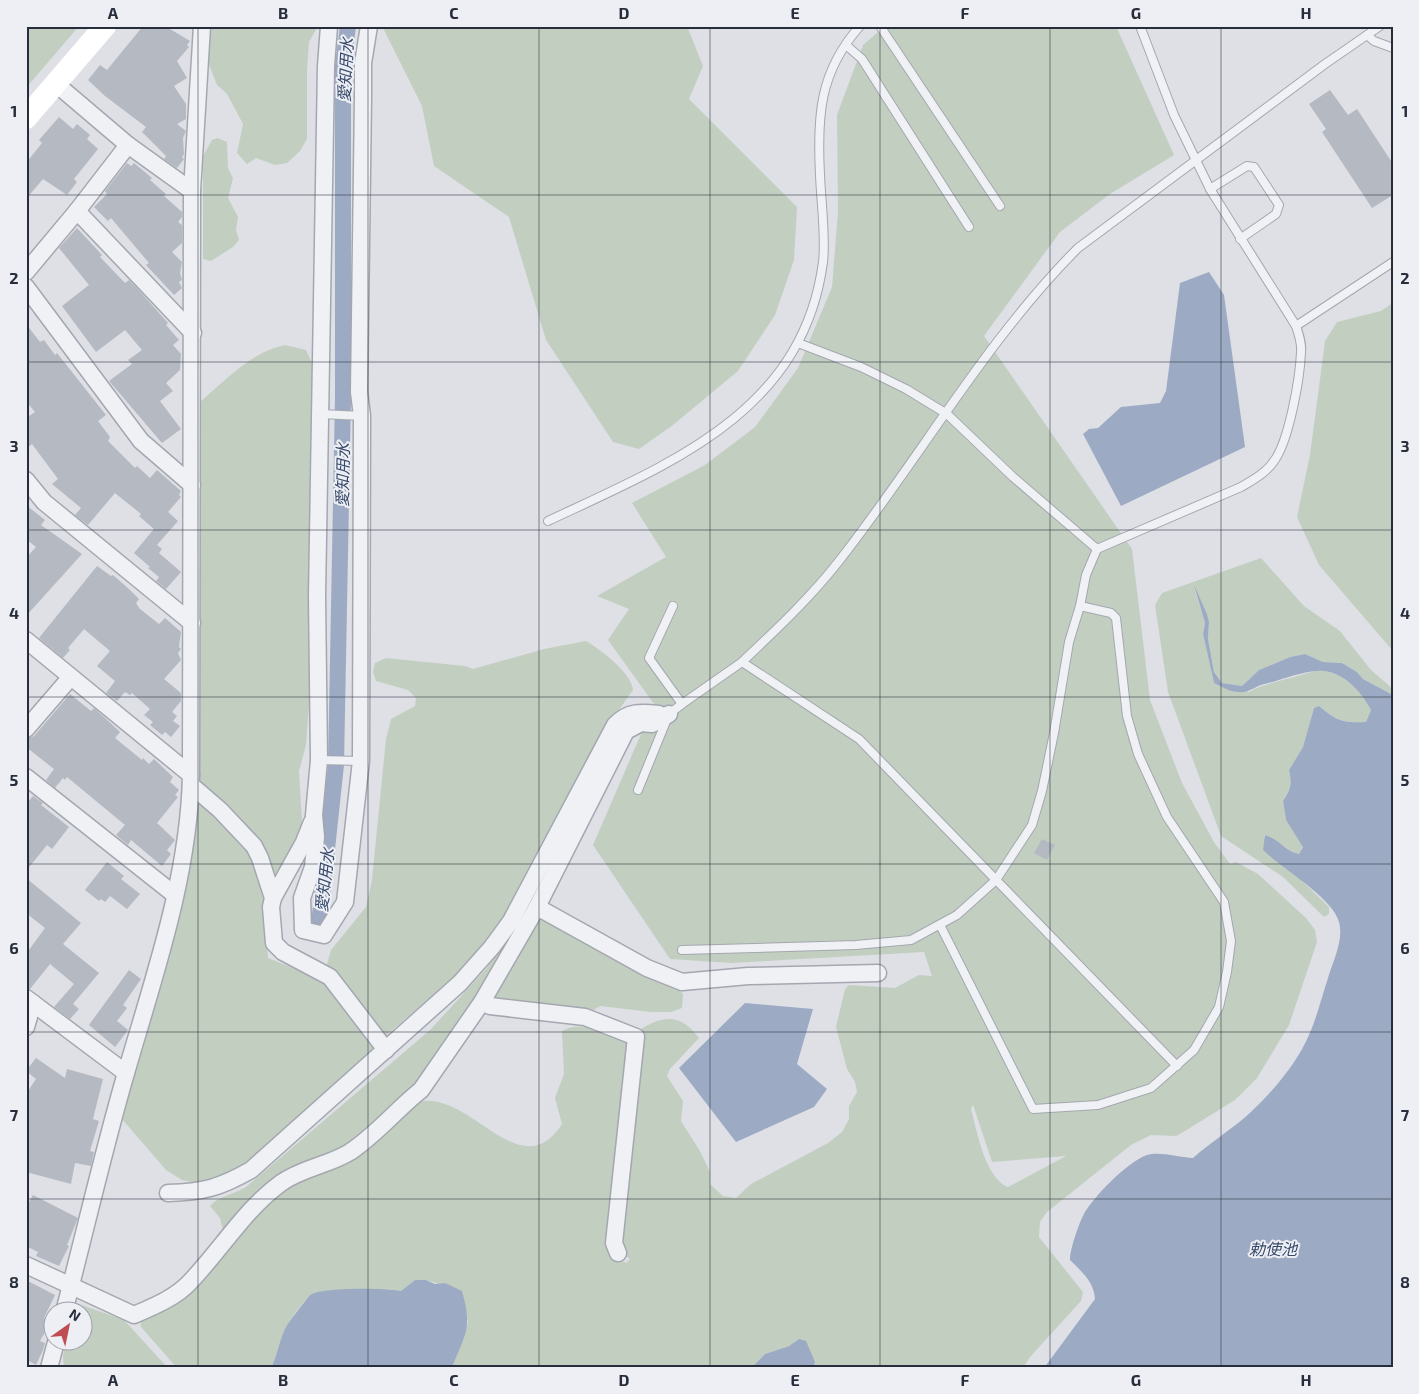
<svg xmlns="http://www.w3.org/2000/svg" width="1419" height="1394" font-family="'Exo 2','Noto Sans JP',sans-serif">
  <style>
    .green { fill: #c2cfc0; fill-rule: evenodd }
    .water { fill: #9cabc3 }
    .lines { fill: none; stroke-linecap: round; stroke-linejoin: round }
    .canal { stroke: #9cabc3; stroke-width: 16 }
    .building { fill: #b5b9c2 }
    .lane-casing { stroke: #a4a7af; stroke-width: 10 }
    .street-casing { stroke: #a4a7af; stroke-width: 19 }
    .lane { stroke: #f0f1f5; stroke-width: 8 }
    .street { stroke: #f0f1f5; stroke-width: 16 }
    .secondary { stroke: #fff; stroke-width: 22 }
    .grid { fill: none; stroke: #282d3b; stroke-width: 1; stroke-opacity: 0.55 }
    .labels { text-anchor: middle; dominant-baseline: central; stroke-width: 4; stroke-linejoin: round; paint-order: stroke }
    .water-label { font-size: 16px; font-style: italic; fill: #37496b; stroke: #edeff4 }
    .neatline { fill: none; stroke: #282d3b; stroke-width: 2 }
    .grid-label { font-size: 16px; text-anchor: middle; font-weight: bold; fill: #282d3b }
  </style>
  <rect width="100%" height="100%" fill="#dee0e6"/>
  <g class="green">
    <path d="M26 26H79L26 88Z"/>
    <path d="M209 26H318L309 42 307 69V139L300 151 287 163 275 165 256 158 247 164 237 153 243 124 227 94 217 85 208 62Z"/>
    <path d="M382 26H687L703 66 689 99 797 207 794 260 775 315 738 371 673 425 639 449 613 442 546 340 509 217 434 166 422 106Z"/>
    <path d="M885 26H1116L1174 155 1110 194 1060 232 984 336 1132 549 1150 700 1182 783 1214 842 1230 864 1236 862 1258 874 1306 918 1315 930 1317 942 1289 1025 1257 1078 1235 1100 1185 1131 1176 1136 1151 1135 1131 1145 1047 1212 1040 1222 1039 1237 1083 1292 1081 1301 1030 1357 1023 1368H813L815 1362 799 1339 789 1346 765 1354 751 1368H452L468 1322 462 1291 426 1280H415L401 1291C385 1288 324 1288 310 1295 307 1297 289 1321 287 1325 279 1339 278 1354 271 1368H177L141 1327 140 1320 255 1218 272 1199 423 1101C475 1096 521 1187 562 1124L555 1098 564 1074 562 1031C583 1019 613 1034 632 1044L614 1255 626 1263 630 1259 622 1253 617 1242 641 1029C665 1014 682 1015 699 1038L670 1069 667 1076 683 1101 681 1121 700 1151 710 1172V1184L723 1196 736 1198 751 1184 828 1143 842 1132 849 1119V1106L857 1092 855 1082 847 1069 836 1027 845 989 849 985 895 988 919 975 932 976 924 952 732 963 670 959 593 845 654 704 608 640 629 609 597 596 666 557 632 503 705 465 755 427 798 368 832 287 838 212 837 115 863 45ZM973 1105 992 1162 1066 1156 1008 1187C985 1178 977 1131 971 1109Z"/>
    <path d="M217 138 227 142 228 168 233 178 228 198 238 217 236 230 239 240 233 247 211 261 203 259V156L212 140Z"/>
    <path d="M1393 303V651L1319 565 1297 517 1310 455 1325 341 1337 322 1381 311Z"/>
    <path d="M285 345 306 350 316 372 312 665 306 745 299 771 302 822 301 833 273 888 269 872 197 785 200 402C226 380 251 352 285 345Z"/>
    <path d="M1261 558 1304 606 1340 631 1371 670 1393 689V695L1363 679 1357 672 1342 663 1323 662 1305 654 1290 657 1259 670 1242 686 1222 683 1214 672 1208 639 1209 622 1207 614 1195 590 1205 623 1203 634 1214 683 1249 692C1260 685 1273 683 1286 679 1296 677 1306 673 1316 671 1340 668 1362 691 1371 710L1366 722C1342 723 1337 721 1319 706L1314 708 1303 747 1289 770C1292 784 1291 789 1283 801L1286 820 1303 846 1299 854C1285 851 1278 837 1264 835L1270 856 1294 873 1329 907V914L1324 917 1283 877 1221 836 1168 692 1155 605 1162 593Z"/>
    <path d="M586 641C601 650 631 672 633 690L602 734 504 919 470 963 384 1037 327 964 331 950 366 907 372 880 386 739 391 719 415 706 416 698 408 690 376 681 373 672 375 663 386 658 465 666 473 669 544 649Z"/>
    <path d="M197 795 247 844 261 872 260 888 265 906 268 958 316 977 329 986 374 1045 371 1053 333 1088 243 1165 217 1179 196 1183 182 1180 166 1170 122 1119 165 961Z"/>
    <path d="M526 906 532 907 445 1051 387 1116 223 1231 220 1218 210 1206C219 1196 234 1194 246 1187L430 1030 487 968Z"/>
    <path d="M549 917 677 987 683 994 682 1008 671 1012H651L600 1006 589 1013 492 1000 536 918Z"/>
    <path d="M76 1303 124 1320 168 1368H64L63 1356 66 1342H82V1312L73 1311Z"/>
  </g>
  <g class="water">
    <path d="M1209 272 1224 295 1245 447 1121 506 1083 434 1089 429 1098 428 1121 407 1160 403 1166 391 1180 283Z"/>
    <path d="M1194 585 1207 614 1209 622 1208 639 1214 672 1222 683 1242 686 1259 670 1290 657 1305 654 1323 662 1342 663 1357 672 1363 679 1393 695V1368H1044L1095 1299C1094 1282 1082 1272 1070 1260 1070 1249 1078 1226 1083 1216 1091 1199 1128 1161 1147 1155 1159 1151 1179 1157 1193 1158 1212 1141 1234 1128 1252 1111 1274 1090 1297 1063 1309 1035 1317 1017 1322 996 1328 978 1333 961 1344 940 1339 922 1333 898 1281 868 1263 850L1265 835C1278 838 1285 851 1299 854L1303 847 1286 820 1283 801C1291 789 1292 784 1289 770L1303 747 1314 708 1319 706C1337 721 1342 723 1366 722L1371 710C1361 691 1341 669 1317 671 1299 672 1279 681 1261 685 1253 688 1248 693 1239 692 1230 692 1222 687 1214 683L1203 634 1205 623Z"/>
    <path d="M745 1003 813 1009 797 1064 827 1089 814 1107 736 1142 679 1068Z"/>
    <path d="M415 1280H426L435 1284 445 1283 462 1291C473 1330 465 1333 452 1368H271C278 1354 279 1339 287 1325 289 1322 308 1297 310 1295 322 1287 385 1288 401 1291Z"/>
    <path d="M799 1339 806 1341 815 1362 813 1368H751L765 1354 789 1346Z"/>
  </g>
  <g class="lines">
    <path class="canal" d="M319 924 336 765 343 396V65L348 26"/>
  </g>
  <g class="building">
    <path d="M143 26H165L190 41 187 45 189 47 177 61 187 78 174 86 186 104V119L177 124 186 131 183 138 184 154 182 157 184 159 177 168 164 159 166 156 142 132 146 127 105 96 88 80 100 65 107 70Z"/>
    <path d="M1330 90 1348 115 1357 109 1393 164V195L1372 208 1322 132 1326 129 1309 104Z"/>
    <path d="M59 117 73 129 77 124 90 135 87 139 98 149 74 179 77 182 67 195 43 179 26 199V163L42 143 39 140Z"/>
    <path d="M127 163 131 166 134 163 152 178 150 180 166 194 164 196 182 212V217L178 222 182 225V243L172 252 182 262 180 273 182 280 179 282 182 288 174 295 146 265 149 263 111 218 108 221 94 207 107 194 105 191Z"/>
    <path d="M77 228 102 255 100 257 125 283 129 280 136 287 168 323 166 325 179 340 173 345 181 354 180 370 166 383 173 391 160 401 181 429 162 443 109 381 132 364 128 360 142 350 125 330 96 352 62 306 89 285 59 248Z"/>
    <path d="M26 324 40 342 44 340 55 355 57 353 106 415 98 421 110 437 108 441 135 468 137 466 150 478 157 470 181 491 179 495 181 497 168 512 178 521 157 545 162 549 159 553 181 572 166 589 156 581 159 577 148 568 150 567 134 553 154 529 139 516 141 514 115 493 88 525 75 515 81 508 52 484 58 479 32 444 26 449V418L35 412 26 401Z"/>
    <path d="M26 505 45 520 41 525 82 554 26 616V558L36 547 26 539Z"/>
    <path d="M97 566 111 576 113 575 130 590 139 599 136 603 140 609 159 624 165 618 181 632 179 647 181 649 178 653 181 660 164 679 181 693V701L172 712 177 716 173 721 180 726 171 737 165 732 162 735 150 725 153 722 144 715 150 709 132 693 130 695 125 692 117 701 106 693 115 681 97 666 110 651 84 629 68 648 70 650 63 658 39 638Z"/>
    <path d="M70 694 91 711 94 708 104 717 120 732 115 738 142 760 143 758 149 764 154 759 173 777 170 782 179 790 175 795 178 797 157 823 175 840 167 850 171 854 162 866 131 840 128 845 116 835 125 825 67 777 65 780 63 778 55 788 46 780 54 769 26 747V739L34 736Z"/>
    <path d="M33 796 43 803 41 805 69 827 52 849 47 845 26 871V804Z"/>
    <path d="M1042 839 1055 845 1047 860 1034 853Z"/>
    <path d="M107 862 124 876 121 879 140 894 127 909 110 896 105 902 101 899 99 901 85 890Z"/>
    <path d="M26 878 81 923 63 944 99 973 73 1004 79 1009 70 1019 54 1007 74 984 50 964 30 989 26 988V954L45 928 26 913Z"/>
    <path d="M129 970 141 979 123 1005 127 1008 117 1021 128 1030 115 1047 89 1025Z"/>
    <path d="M36 1058 65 1078 67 1069 103 1079 93 1119 99 1121 90 1151 94 1152 91 1166 75 1163 71 1184 26 1172V1094L36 1079 26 1071Z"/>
    <path d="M33 1195 78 1218 67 1245 69 1246 59 1266 36 1256 38 1252 26 1246V1207Z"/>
    <path d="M26 1280 55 1295 44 1318 51 1321 40 1341 45 1343 43 1350 36 1365 29 1361 26 1367Z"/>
  </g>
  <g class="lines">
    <g class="lane-casing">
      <g id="lane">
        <path d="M880 26 1000 206"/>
        <path d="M1367 35 1374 41 1393 48"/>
        <path d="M846 45 862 59 969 227"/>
        <path d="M1210 189 1247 166 1254 167 1279 205 1276 214 1240 239"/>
        <path d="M1296 326 1393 262"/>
        <path d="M798 343 861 367 906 389 947 414 1013 477 1097 549"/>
        <path d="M321 414 362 416"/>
        <path d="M548 521C669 464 803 413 823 262 826 237 821 201 820 175 817 117 819 72 860 26"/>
        <path d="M673 606 649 658 682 704 742 662 859 739 1177 1066"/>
        <path d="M742 662C776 630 811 597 839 561 920 458 986 340 1078 248L1325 64 1380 26"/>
        <path d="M319 760 361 761"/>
        <path d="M638 790 669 714 682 704"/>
        <path d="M940 925 1033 1109 1098 1105 1151 1088 1194 1050 1219 1007 1227 972 1231 941 1224 902 1167 817 1138 754 1127 716 1116 618 1111 613 1080 606"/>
        <path d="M682 950 856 945 911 940 957 915 996 880 1032 825 1042 791 1054 733 1069 642 1080 606 1086 575 1097 549 1241 487C1253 480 1266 473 1274 461 1289 441 1300 378 1301 352 1302 343 1299 335 1296 326L1210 189 1174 115 1140 26"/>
      </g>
    </g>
    <g class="street-casing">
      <g id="street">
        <path d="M329 26 326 66 317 596 319 760 314 815 316 837 313 867 302 898 303 930 324 935 345 902 361 761 362 416 359 392 363 97V63L369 26"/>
        <path d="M55 83 128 145 192 191"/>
        <path d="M77 211 193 333"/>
        <path d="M26 272 77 211 128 145"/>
        <path d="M26 287 141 441 192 485"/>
        <path d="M26 480 44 502 192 623"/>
        <path d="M26 640 191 775"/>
        <path d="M26 729 70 678"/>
        <path d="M26 777 175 895"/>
        <path d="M191 785 220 810 254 846 260 858 273 898 271 907 274 943 283 952 330 977 386 1050"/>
        <path d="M273 898 304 842 312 822"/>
        <path d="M537 907 647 968 682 982 748 976 878 973"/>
        <path d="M26 998 126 1073"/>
        <path d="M482 1002 490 1006 585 1017 636 1037 614 1243 618 1253"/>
        <path d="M26 1027 33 1003"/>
        <path d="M168 1193C204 1192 219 1188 251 1170L460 983 492 947 511 921 615 725C628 711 641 712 659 714"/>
        <path d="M26 1265 134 1315C152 1307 175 1298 189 1283 221 1250 244 1210 281 1183 302 1168 329 1165 350 1152 377 1134 397 1109 421 1090L482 1002 537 907 626 731 641 723 652 724 669 714"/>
        <path d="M64 1312C85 1232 103 1152 126 1073 154 976 189 877 191 775L192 191 202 26"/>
        <path d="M49 1368 56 1342"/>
      </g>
    </g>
    <use href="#lane" class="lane"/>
    <use href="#street" class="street"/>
    <path class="secondary" d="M26 118 105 26"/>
  </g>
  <path class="grid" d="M198 26V1368M368 26V1368M539 26V1368M710 26V1368M880 26V1368M1050 26V1368M1221 26V1368M26 195H1393M26 362H1393M26 530H1393M26 697H1393M26 864H1393M26 1032H1393M26 1199H1393"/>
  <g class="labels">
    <g class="water-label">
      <text transform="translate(345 70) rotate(-87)">愛知用水</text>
      <text transform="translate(342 475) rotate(-89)">愛知用水</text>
      <text transform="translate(324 880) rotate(-84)">愛知用水</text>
      <text x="1273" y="1248">勅使池</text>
    </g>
  </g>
  <rect width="1419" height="1394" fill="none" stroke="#edeff4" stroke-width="55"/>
  <g transform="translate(68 1326) rotate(33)"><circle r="24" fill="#edeff4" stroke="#9ea1aa"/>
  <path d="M0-4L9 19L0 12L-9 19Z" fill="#c04d53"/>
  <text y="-8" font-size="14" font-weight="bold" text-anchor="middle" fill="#282d3b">N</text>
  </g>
  <rect x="28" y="28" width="1364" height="1338" class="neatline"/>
  <g class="grid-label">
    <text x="113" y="19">A</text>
    <text x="283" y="19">B</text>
    <text x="454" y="19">C</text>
    <text x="624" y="19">D</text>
    <text x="795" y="19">E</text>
    <text x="965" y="19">F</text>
    <text x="1136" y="19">G</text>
    <text x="1306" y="19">H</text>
    <text x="14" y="117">1</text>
    <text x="1405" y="117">1</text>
    <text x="14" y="284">2</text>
    <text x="1405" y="284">2</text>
    <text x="14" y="452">3</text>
    <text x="1405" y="452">3</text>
    <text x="14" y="619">4</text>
    <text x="1405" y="619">4</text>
    <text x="14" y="786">5</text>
    <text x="1405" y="786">5</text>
    <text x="14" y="954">6</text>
    <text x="1405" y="954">6</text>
    <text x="14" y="1121">7</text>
    <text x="1405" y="1121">7</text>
    <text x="14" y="1288">8</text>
    <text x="1405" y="1288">8</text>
    <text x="113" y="1386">A</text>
    <text x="283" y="1386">B</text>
    <text x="454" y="1386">C</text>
    <text x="624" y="1386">D</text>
    <text x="795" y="1386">E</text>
    <text x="965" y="1386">F</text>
    <text x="1136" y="1386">G</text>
    <text x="1306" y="1386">H</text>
  </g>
</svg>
